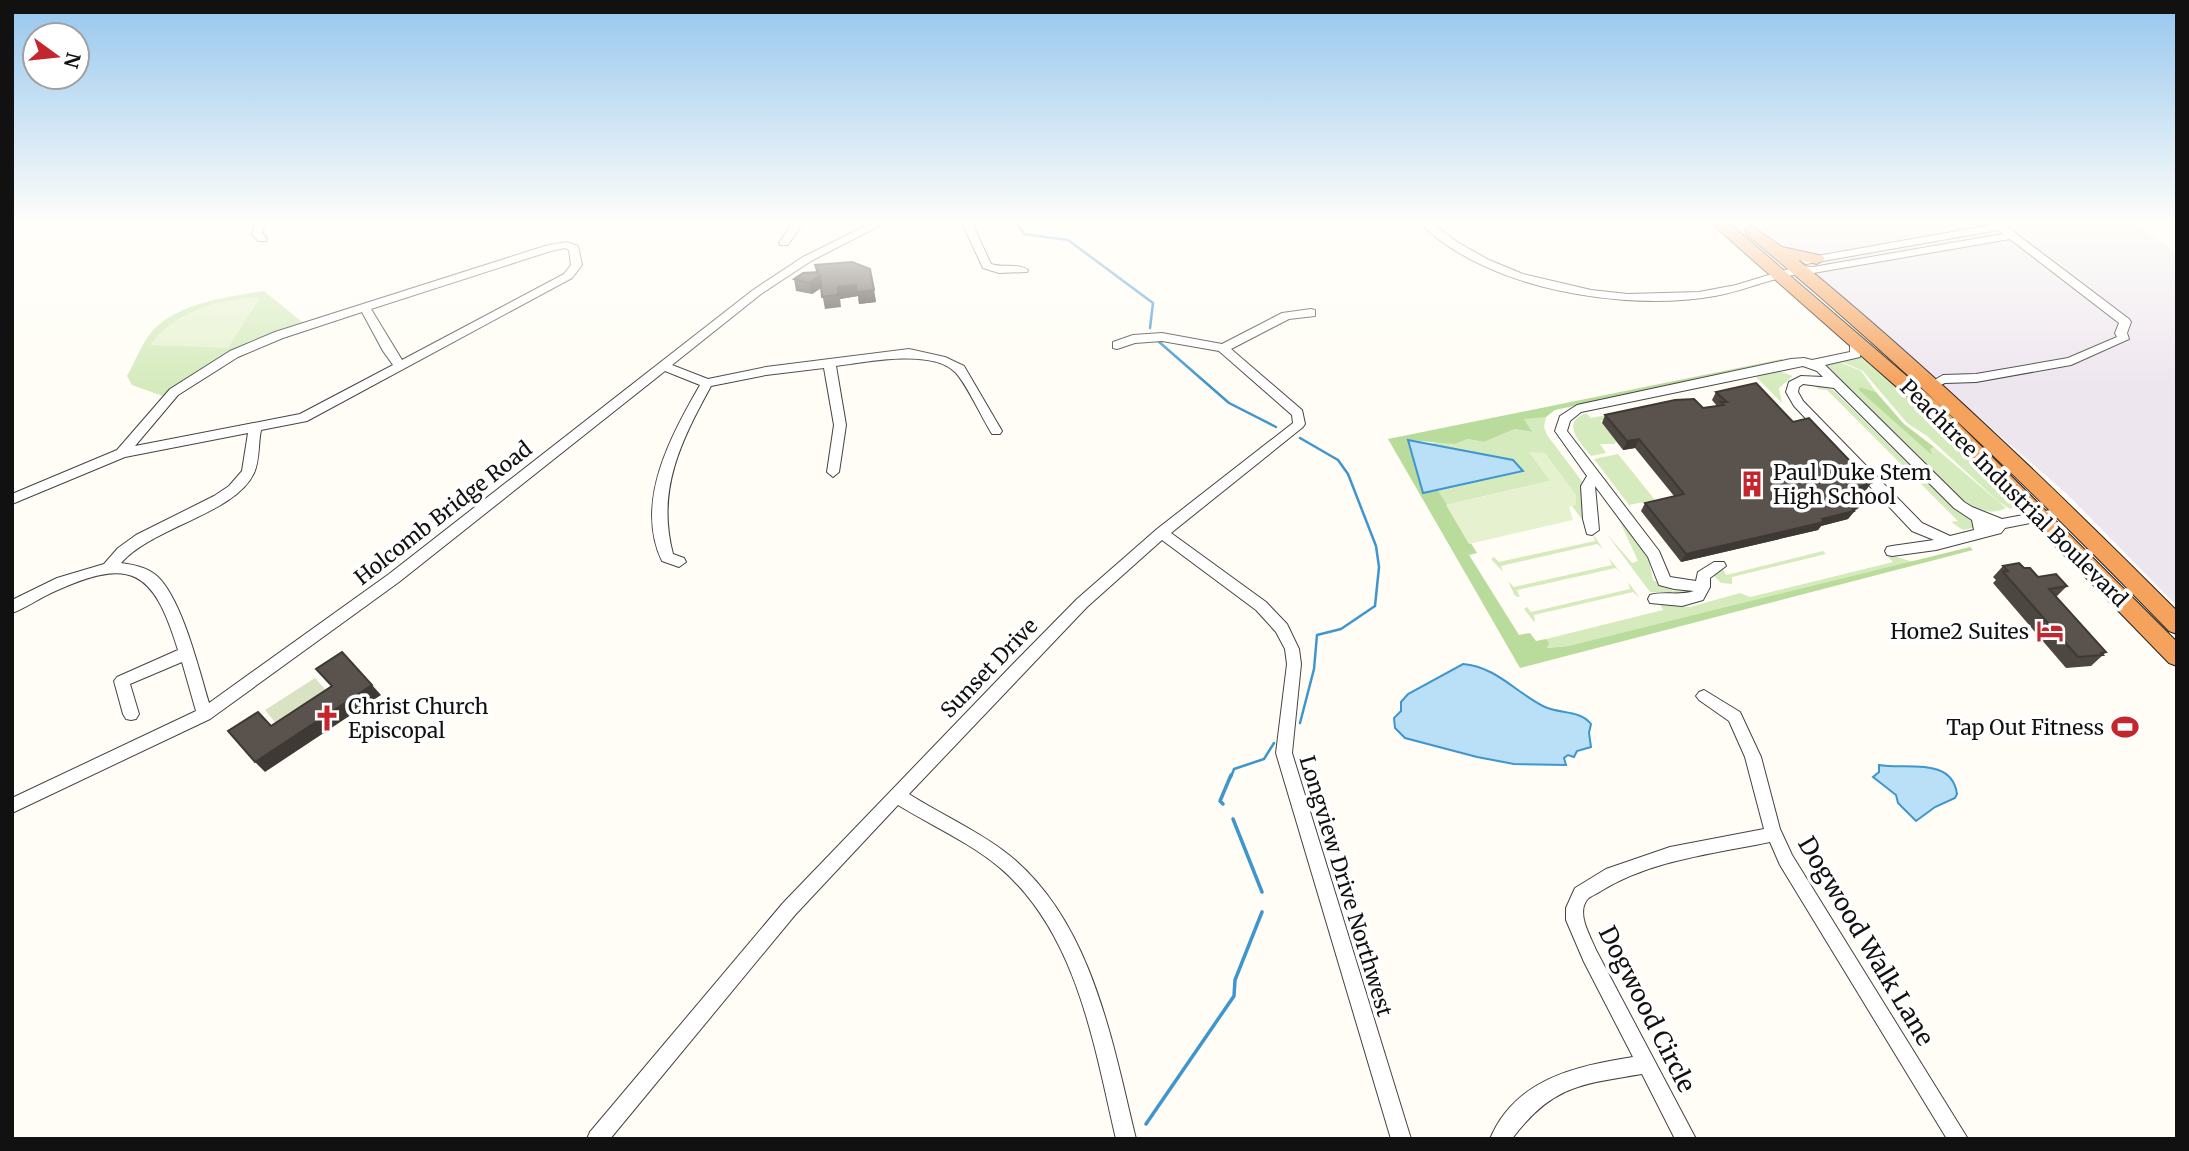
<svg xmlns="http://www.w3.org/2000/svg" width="2189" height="1151" font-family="Merriweather,serif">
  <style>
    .industrial { fill: #eee6ef }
    .green { fill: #d5ebbd }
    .forest { fill: #b9dc9c }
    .cemetery { fill: #d9e3c4 }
    .pitch { fill: #e6f2cf }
    .water { fill: #b9e0f7; stroke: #3f96cf; stroke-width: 2 }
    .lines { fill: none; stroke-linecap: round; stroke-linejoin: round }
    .stream-far1 { stroke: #3f96cf; stroke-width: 2.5 }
    .stream { stroke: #3f96cf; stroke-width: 3.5 }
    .minor-casing { stroke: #444; stroke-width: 2 }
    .highway-casing { stroke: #222; stroke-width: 2 }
    .minor { fill: #fff; fill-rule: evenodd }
    .highway { fill: #f5a25d; fill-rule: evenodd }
    .wall { fill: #4d4742 }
    .shaded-wall { fill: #3f3936 }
    .building { fill: #5a524d; stroke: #3f3936; stroke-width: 2 }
    .labels { text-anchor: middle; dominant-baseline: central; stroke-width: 7; stroke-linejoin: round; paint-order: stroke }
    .poi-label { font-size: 21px; fill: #111; stroke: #fff; text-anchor: start }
    .street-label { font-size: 21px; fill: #111; stroke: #fff }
    .near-street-label { font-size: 24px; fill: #111; stroke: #fff }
  </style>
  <rect width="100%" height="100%" fill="#fffdf5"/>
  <path class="industrial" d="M1755 223H2133L2177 254V606L2067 494Z"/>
  <g class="green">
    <path d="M264 291 307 326 234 354 168 398 132 385 127 376C135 362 143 340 155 328 183 302 228 297 264 291Z"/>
    <path d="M1858 355H1863L1954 440 2012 501 2013 508 2010 509 1998 501 1927 436 1907 423 1863 371 1840 361Z"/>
    <path d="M1837 361 1861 371 1876 392 1860 387 1929 448 1934 447 2006 508C1990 516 1974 509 1960 499L1820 365Z"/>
    <path d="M1779 371 1793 376 1779 388 1782 403 1755 376Z"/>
    <path d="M1815 385 1833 390 1947 502 1973 519 1978 527 1963 530 1951 522 1958 521 1827 390 1818 389Z"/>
    <path d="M1586 413 1591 418 1612 414 1615 418 1600 421 1616 441 1615 444H1600L1606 453 1591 456C1580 442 1560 423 1586 413Z"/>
    <path d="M1541 416 1546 417 1544 427 1547 435 1584 484V522L1572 506 1576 504 1550 481 1446 505 1437 489 1522 471 1512 460 1431 444 1437 441 1455 444 1468 439 1484 442 1515 429 1531 432 1524 419Z"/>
    <path d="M1618 454 1655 500 1629 505 1594 459Z"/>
    <path d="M1617 515 1648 556 1653 580 1673 591 1690 589 1693 594 1650 592 1606 533 1632 563 1638 561Z"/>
    <path d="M1593 534 1603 549 1597 544 1501 566 1503 572 1491 559 1494 557 1499 562 1595 541Z"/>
    <path d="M1823 551 1826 554 1732 577V584L1721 583 1714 576 1717 570 1723 569 1726 575Z"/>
    <path d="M1894 556 1913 562 1568 646 1546 648V639L1663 610 1660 604 1690 607 1740 593 1750 597 1893 562 1888 557Z"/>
    <path d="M1609 558 1621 573 1616 568 1517 590 1520 597 1515 596 1508 581 1514 587 1612 565Z"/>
    <path d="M1628 582 1640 598 1633 592 1534 615 1535 623 1524 609 1527 607 1531 612 1630 589Z"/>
  </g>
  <g class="forest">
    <path d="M1782 359 1784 361 1555 410 1546 417 1524 419 1532 432 1515 429 1484 442 1468 439 1455 444 1409 440 1423 492 1437 489 1477 553 1469 555 1519 635 1530 633 1536 641 1546 639 1549 643 1547 648 1568 646 1970 547 1973 550 1520 668 1388 439Z"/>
    <path d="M1860 387 1876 392 1904 424 1934 447 1930 449 1932 455 1859 390Z"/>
  </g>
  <path class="cemetery" d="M315 678 334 699 283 732 265 710Z"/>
  <g class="pitch">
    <path d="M260 298 228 348 150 345C174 312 221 297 260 298Z"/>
    <path d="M1529 452 1545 453 1576 495V504L1569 507 1573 520 1469 544 1446 505 1550 481Z"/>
  </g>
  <g class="water">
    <path d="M1408 440 1513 460 1523 471 1423 493Z"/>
    <path d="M1463 664C1497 667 1516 693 1545 707 1560 714 1580 710 1591 724L1589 733 1591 747 1577 751 1574 757 1568 755 1564 758 1566 765 1514 764 1477 757 1405 738 1395 728 1394 718 1401 711V702L1408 694Z"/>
    <path d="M1879 765C1905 770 1952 756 1957 794L1955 798 1935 807 1916 821 1898 803 1896 795 1873 777 1879 772Z"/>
  </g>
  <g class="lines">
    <g class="stream-far1">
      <path d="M1017 223 1024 234 1068 240 1153 303 1150 328"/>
      <path d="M1158 341 1229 403 1276 427"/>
      <path d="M1300 438 1338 460 1348 474 1376 546 1379 567 1375 606 1341 629 1317 635 1314 669 1300 723"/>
      <path d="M1231 777 1234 769 1264 759 1274 743"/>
    </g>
    <g class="stream">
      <path d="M1223 804 1220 801 1231 775"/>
      <path d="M1233 819 1262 892"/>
      <path d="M1146 1124 1234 996 1235 980 1262 912"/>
    </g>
    <g class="minor-casing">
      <g id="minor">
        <path d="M255 223H265L262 233 267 239 266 241H258L252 234Z"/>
        <path d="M792 223H803L788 245H780L779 243Z"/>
        <path d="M871 223H885L811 261 761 294 672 365 708 379 766 367 909 349 945 357 964 366 1002 431 1000 434H992C982 418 967 385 956 373 933 348 866 362 836 366L846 425 839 472 833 477 827 472 834 425 824 368 766 375 711 386C681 441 656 490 673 554L684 558 686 562 679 567 662 561C634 502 671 436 700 385L665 371 399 582 210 719 12 813V798L196 711 182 662 130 684 139 714 136 719 131 720 126 719 123 714 114 681 117 677 178 650C153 569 131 556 51 593 38 599 26 608 12 613V600L57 578 104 564 118 548 136 535 214 496 229 486 242 471 248 433 125 457 12 504V494L117 450 170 389 230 351 275 332 545 246 566 242 578 246 582 265 572 278 307 421 261 430C258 444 260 460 254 473 235 514 154 526 121 563 134 565 147 567 157 576 182 599 199 670 209 703L389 574 753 290 803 257ZM565 248 569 250 571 265 564 274 402 360 371 309 551 251ZM362 312 383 351 393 365 300 414 135 446 178 395 238 357 283 338Z"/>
        <path d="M962 223H972L991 264C1003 268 1019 263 1028 270L1027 272 999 273 983 268Z"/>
        <path d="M1420 223H1432L1457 242 1489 260 1523 274 1591 290 1628 294 1699 292 1736 285 1798 266 1813 267 2003 234 1998 230 1806 264 1801 261 1806 258 1991 225 1990 223H2002L2129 319 2131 322 2127 333 2129 339 2071 365 1976 382 1945 383 1932 389 1926 385 1943 375 1976 374 2068 358 2117 337 2115 333 2119 323 2010 239 1813 273C1786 272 1745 291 1715 296 1625 312 1487 290 1420 223Z"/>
        <path d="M1311 309 1315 310V316L1289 319 1231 349 1302 410 1305 424 1303 427 1171 533 1266 602 1287 624 1299 649 1301 664 1292 753 1411 1139H1391L1276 753 1287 664 1285 649 1276 632 1256 610 1162 540 1087 607 909 794C942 815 979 831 1009 855 1092 922 1112 1041 1136 1139H1116C1094 1045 1077 933 999 867 969 842 932 826 898 805L795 915 610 1139H587L590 1132 783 903 1013 664 1077 599 1157 529 1293 423 1292 415 1219 351 1162 341 1135 343 1117 349 1113 348V342L1133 335 1162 333 1222 344 1282 313Z"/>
        <path d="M1856 337 1862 341 1860 357 1825 365 1964 502 1972 507 2002 519 2066 507 2073 512 2071 515 2005 528 2001 533 1936 550 1892 556 1887 555 1885 551 1887 547 1892 546 1934 540 1912 531 1794 406 1786 392 1789 382 1801 376 1823 377 1817 371 1803 366 1581 412 1570 421 1567 431 1659 551 1670 577 1696 581 1698 572 1714 562H1724L1726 566 1710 578V587L1703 600 1682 606 1650 603 1648 599 1650 595C1664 591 1679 596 1694 591L1674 589 1659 585 1648 557 1595 486 1599 530 1592 535 1587 534 1583 519 1581 486 1587 476 1555 431 1560 416 1577 405 1791 359 1804 358 1812 360 1850 352V341ZM1803 384 1834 388 1954 508 1972 520 1974 530 1950 536 1922 523 1803 401 1798 392 1799 387Z"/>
        <path d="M1704 690 1740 712 1761 757 1780 829 1792 855 1968 1139H1947L1780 865 1770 842C1713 854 1651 860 1601 891 1597 894 1590 896 1587 900 1576 914 1591 937 1596 950L1696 1139H1675L1642 1074C1581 1084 1551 1086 1512 1139H1490C1515 1079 1576 1066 1633 1057L1584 962 1566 920V908L1575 888 1606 869 1670 847 1764 829 1745 757 1729 721 1699 700 1696 696 1699 692Z"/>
      </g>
    </g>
    <g class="highway-casing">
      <g id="highway">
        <path d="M1711 223H1729L1938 403 2177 642V666L2169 663 1924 411Z"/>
        <path d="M1752 226 1782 247 1823 256 1825 259 1817 264 1798 260C1931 369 2055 489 2177 611V634L2169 631C2034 492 1896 358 1746 234V228Z"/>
      </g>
    </g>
    <use href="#minor" class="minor"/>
    <use href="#highway" class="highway"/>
  </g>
  <g class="wall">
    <path d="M815 265 870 269 876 302 859 304 858 296 840 299 841 307 825 309 821 288 812 294 796 291 794 279 816 272Z"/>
    <path d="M1716 392 1793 422 1865 492 1862 493 1865 499 1859 508 1854 511 1848 519 1821 526 1818 530 1681 562 1641 511 1645 503 1674 496 1635 448 1623 450 1602 423 1605 415 1703 408 1717 406 1712 400Z"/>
    <path d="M2003 566 2024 568 2038 577 2067 586 2056 597 2106 652 2103 655 2091 666 2066 668 1993 583 1996 580 1993 577Z"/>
  </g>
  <g class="shaded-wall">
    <path d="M820 275 823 287 812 294 809 283Z"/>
    <path d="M856 285 874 290 876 302 859 304 858 296 840 299 841 307 838 287Z"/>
    <path d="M1639 439 1635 448 1623 450 1627 441Z"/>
    <path d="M1871 483 1865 492 1853 496 1859 487Z"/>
    <path d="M1865 499 1848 519 1821 526 1818 530 1681 562 1686 554 1822 519 1852 508Z"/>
    <path d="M372 685 381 695 265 772 255 762Z"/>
  </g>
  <g class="building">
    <path d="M852 262 870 269 874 290 857 292 856 285 838 287V295L822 297 820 275 809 283 794 279 803 273 818 272 815 265Z"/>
    <path d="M1756 383 1793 422 1809 418 1871 483 1859 487 1865 499 1852 508 1854 511 1822 519 1824 522 1686 554 1645 503 1684 494 1639 439 1627 441 1605 415 1675 400 1694 399 1703 408 1724 405 1721 402H1727L1716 392Z"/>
    <path d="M2019 563 2024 568H2030L2038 577 2056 574 2067 586 2049 589 2106 652 2101 653 2103 655 2078 657 2003 572 2008 571 2003 566Z"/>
    <path d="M342 652 372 685 255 762 228 731 258 712 271 726 332 686 316 669Z"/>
  </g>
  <linearGradient id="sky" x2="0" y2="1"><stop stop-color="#95c6ee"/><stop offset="0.58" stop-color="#fffefa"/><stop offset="1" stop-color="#fffefa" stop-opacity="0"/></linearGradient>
  <rect width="2189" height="384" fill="url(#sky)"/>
  <defs>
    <g id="building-bare" transform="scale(2.1)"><path d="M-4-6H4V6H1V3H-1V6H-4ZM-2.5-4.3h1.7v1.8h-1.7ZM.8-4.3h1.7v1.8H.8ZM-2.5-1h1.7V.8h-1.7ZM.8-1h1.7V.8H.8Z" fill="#c4262e" stroke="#fff" stroke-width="2.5" paint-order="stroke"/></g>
    <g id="hotel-bare" transform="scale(2.1)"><path d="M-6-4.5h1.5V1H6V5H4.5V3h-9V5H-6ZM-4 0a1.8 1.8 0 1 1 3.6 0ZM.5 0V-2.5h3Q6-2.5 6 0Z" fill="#c4262e" stroke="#fff" stroke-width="2.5" paint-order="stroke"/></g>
    <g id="church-bare" transform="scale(2.1)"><path d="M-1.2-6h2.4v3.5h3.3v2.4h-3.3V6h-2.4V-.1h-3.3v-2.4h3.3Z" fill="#c4262e" stroke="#fff" stroke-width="2.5" paint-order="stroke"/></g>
    <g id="stadium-bare" transform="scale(2.1)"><path d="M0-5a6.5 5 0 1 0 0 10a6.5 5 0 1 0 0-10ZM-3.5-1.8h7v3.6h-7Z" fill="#c4262e" stroke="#fff" stroke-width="2.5" paint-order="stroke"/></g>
  </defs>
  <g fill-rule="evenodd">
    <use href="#building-bare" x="1752" y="484"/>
    <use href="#hotel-bare" x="2050" y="631"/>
    <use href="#church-bare" x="327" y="718"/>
    <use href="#stadium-bare" x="2125" y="727"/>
  </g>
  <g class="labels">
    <g class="poi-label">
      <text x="1773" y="472">Paul Duke Stem<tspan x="1773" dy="24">High School</tspan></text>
      <text x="2029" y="631" text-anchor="end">Home2 Suites</text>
      <text x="348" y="706">Christ Church<tspan x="348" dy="24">Episcopal</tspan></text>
      <text x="2104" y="727" text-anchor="end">Tap Out Fitness</text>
    </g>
    <g class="street-label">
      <text transform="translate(2014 493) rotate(45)">Peachtree Industrial Boulevard</text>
      <text transform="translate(443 513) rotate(-38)">Holcomb Bridge Road</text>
      <text transform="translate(989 668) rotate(-46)">Sunset Drive</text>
      <text transform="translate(1346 886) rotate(73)">Longview Drive Northwest</text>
    </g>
    <g class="near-street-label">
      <text transform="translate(1866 941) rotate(59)">Dogwood Walk Lane</text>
      <text transform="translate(1647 1009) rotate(63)">Dogwood Circle</text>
    </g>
  </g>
  <rect width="2189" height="1151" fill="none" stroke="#111111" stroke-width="28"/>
  <g transform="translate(56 56) rotate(105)"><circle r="33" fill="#ffffff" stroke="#a0a0a0" stroke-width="2"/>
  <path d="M0-5L12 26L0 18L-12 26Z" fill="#c4262e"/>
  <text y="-10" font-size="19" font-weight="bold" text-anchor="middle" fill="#111111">N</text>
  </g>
</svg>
